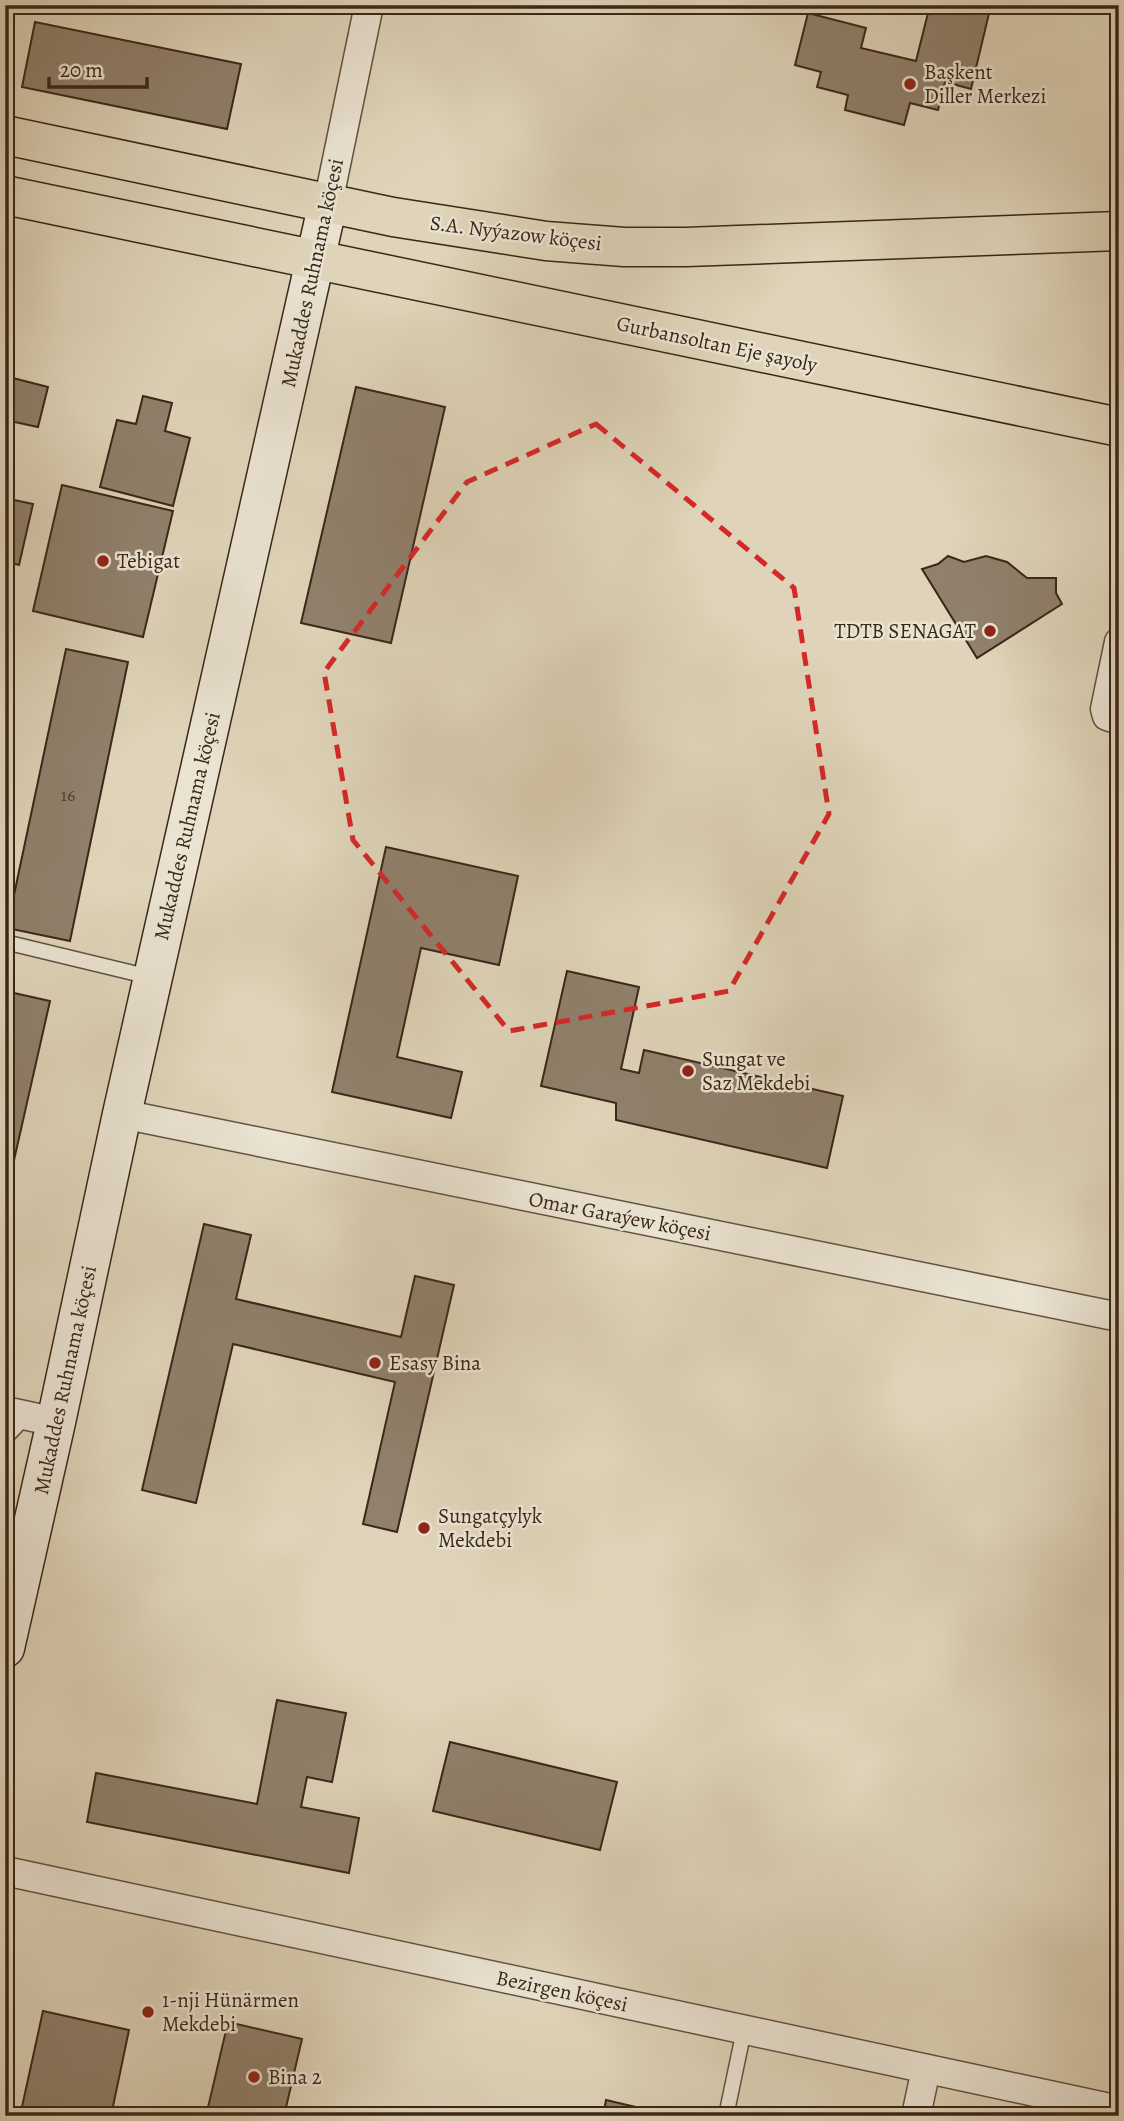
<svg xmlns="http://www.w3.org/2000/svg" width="1124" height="2121" font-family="Alegreya,serif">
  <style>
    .building { fill: #90806c; stroke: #3b2618; stroke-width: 2 }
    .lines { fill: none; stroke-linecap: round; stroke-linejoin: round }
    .lane-casing { stroke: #645240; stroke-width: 17 }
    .street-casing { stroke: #645240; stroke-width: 31 }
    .secondary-casing { stroke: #3b2618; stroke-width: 41 }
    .primary-casing { stroke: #3b2618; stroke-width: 41 }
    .lane { stroke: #eae3d2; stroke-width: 14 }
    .street { stroke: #eae3d2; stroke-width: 28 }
    .secondary { stroke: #eae3d2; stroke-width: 38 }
    .primary { stroke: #dfd4b9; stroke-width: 38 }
    .marked { fill: none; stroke: #d62828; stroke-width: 5; stroke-dasharray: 14 9; stroke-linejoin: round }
    .poi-dot { fill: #8f2418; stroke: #eae3d2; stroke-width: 2.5 }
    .labels { text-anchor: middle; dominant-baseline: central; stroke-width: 5; stroke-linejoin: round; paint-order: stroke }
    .number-label { font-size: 18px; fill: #503c2d }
    .poi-label { font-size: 21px; fill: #3b2618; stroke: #eae3d2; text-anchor: start }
    .street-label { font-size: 21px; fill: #3b2618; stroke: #eae3d2 }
  </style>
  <rect width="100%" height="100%" fill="#dfd4b9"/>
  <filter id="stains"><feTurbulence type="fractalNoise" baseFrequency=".00286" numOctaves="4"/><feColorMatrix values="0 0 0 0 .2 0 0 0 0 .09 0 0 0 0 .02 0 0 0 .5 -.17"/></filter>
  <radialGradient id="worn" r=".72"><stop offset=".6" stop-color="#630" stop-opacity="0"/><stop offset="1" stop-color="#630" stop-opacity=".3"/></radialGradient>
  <g class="building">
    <path d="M930 5H991L971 89 945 82 938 110 910 103 904 125 845 110 848 95 817 87 821 72 795 65 808 13 866 28 861 48 916 61Z"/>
    <path d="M35 22 241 64 227 129 22 87Z"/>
    <path d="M5 376 48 387 38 427 5 420Z"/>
    <path d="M356 387 445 407 391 643 301 623Z"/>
    <path d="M143 396 172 403 165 431 190 438 173 506 100 487 117 420 136 424Z"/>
    <path d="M62 485 173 511 143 637 33 611Z"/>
    <path d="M5 498 33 504 19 565 5 561Z"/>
    <path d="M948 556 964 562 986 556 1007 562 1027 578H1056V593L1062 604 977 658 922 569 938 564Z"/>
    <path d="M66 649 128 662 70 941 7 928Z"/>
    <path d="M386 847 518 876 499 965 421 948 397 1057 462 1072 451 1118 332 1092Z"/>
    <path d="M567 971 639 987 621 1069 639 1073 644 1050 843 1096 827 1168 616 1120V1103L541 1086Z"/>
    <path d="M5 991 50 1001 5 1200Z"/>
    <path d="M204 1224 251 1235 236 1299 401 1337 415 1276 454 1285 397 1532 363 1524 395 1382 233 1344 196 1503 142 1490Z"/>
    <path d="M277 1700 346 1713 332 1782 307 1777 301 1807 359 1818 349 1873 87 1822 96 1773 257 1804Z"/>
    <path d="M450 1742 617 1782 600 1850 433 1811Z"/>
    <path d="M43 2011 129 2030 111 2116H20Z"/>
    <path d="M228 2022 302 2039 284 2116H206Z"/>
    <path d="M606 2100 674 2116H603Z"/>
  </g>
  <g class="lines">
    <g class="lane-casing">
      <g id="lane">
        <path d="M5 942 150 977"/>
        <path d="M5 1438 27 1415"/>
        <path d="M726 2116 744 2030"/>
      </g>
    </g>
    <g class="street-casing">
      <g id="street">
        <path d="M328 203 369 5"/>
        <path d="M1119 642 1105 709 1107 716 1119 720"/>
        <path d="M122 1114 1119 1317"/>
        <path d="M5 1411 56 1422"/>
        <path d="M5 1871 1119 2110"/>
        <path d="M916 2116 926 2069"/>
      </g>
    </g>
    <g class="secondary-casing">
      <path id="secondary" d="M5 1648 56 1422 122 1114 328 203"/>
    </g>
    <g class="primary-casing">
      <g id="primary">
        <path d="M5 135 393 217 546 241 624 247H686L1119 231"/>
        <path d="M5 195 1119 427"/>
      </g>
    </g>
    <use href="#lane" class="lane"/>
    <use href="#street" class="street"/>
    <use href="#secondary" class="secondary"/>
    <use href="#primary" class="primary"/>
  </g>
  <path class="marked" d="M596 424 794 588 829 814 729 991 509 1031 353 840 324 672 467 482Z"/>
  <g class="poi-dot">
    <circle cx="910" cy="84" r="7"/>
    <circle cx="103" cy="561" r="7"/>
    <circle cx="990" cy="631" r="7"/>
    <circle cx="688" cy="1071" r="7"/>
    <circle cx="375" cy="1363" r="7"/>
    <circle cx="424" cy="1528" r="7"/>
    <circle cx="148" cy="2012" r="7"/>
    <circle cx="254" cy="2077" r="7"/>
  </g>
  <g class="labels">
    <g class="number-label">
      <text x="68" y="795">16</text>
    </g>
    <g class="poi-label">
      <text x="924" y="72">Başkent<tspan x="924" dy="24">Diller Merkezi</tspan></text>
      <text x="117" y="561">Tebigat</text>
      <text x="976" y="631" text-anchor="end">TDTB SENAGAT</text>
      <text x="702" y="1059">Sungat ve<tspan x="702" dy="24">Saz Mekdebi</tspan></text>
      <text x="389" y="1363">Esasy Bina</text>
      <text x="438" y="1516">Sungatçylyk<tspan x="438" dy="24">Mekdebi</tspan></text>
      <text x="162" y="2000">1-nji Hünärmen<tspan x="162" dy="24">Mekdebi</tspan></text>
      <text x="268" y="2077">Bina 2</text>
    </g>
    <g class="street-label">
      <text transform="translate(516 233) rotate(7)">S.A. Nyýazow köçesi</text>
      <text transform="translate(312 273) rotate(-78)">Mukaddes Ruhnama köçesi</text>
      <text transform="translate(717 344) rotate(12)">Gurbansoltan Eje şayoly</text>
      <text transform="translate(187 826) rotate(-77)">Mukaddes Ruhnama köçesi</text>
      <text transform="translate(620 1216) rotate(11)">Omar Garaýew köçesi</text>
      <text transform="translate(65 1380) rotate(-78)">Mukaddes Ruhnama köçesi</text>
      <text transform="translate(562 1991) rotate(12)">Bezirgen köçesi</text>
    </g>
  </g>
  <rect width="1124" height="2121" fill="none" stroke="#dfd4b9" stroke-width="28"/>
  <rect x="7" y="7" width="1110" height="2107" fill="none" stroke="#3b2618" stroke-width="3.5"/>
  <rect x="14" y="14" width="1096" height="2093" fill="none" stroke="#3b2618" stroke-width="2"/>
  <path d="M49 77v10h98v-10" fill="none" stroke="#3b2618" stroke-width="3.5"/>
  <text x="60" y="77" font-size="21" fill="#3b2618" stroke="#eae3d2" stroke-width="5" paint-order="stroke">20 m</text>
  <rect width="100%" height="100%" filter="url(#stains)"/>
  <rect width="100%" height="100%" fill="url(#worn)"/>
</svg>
